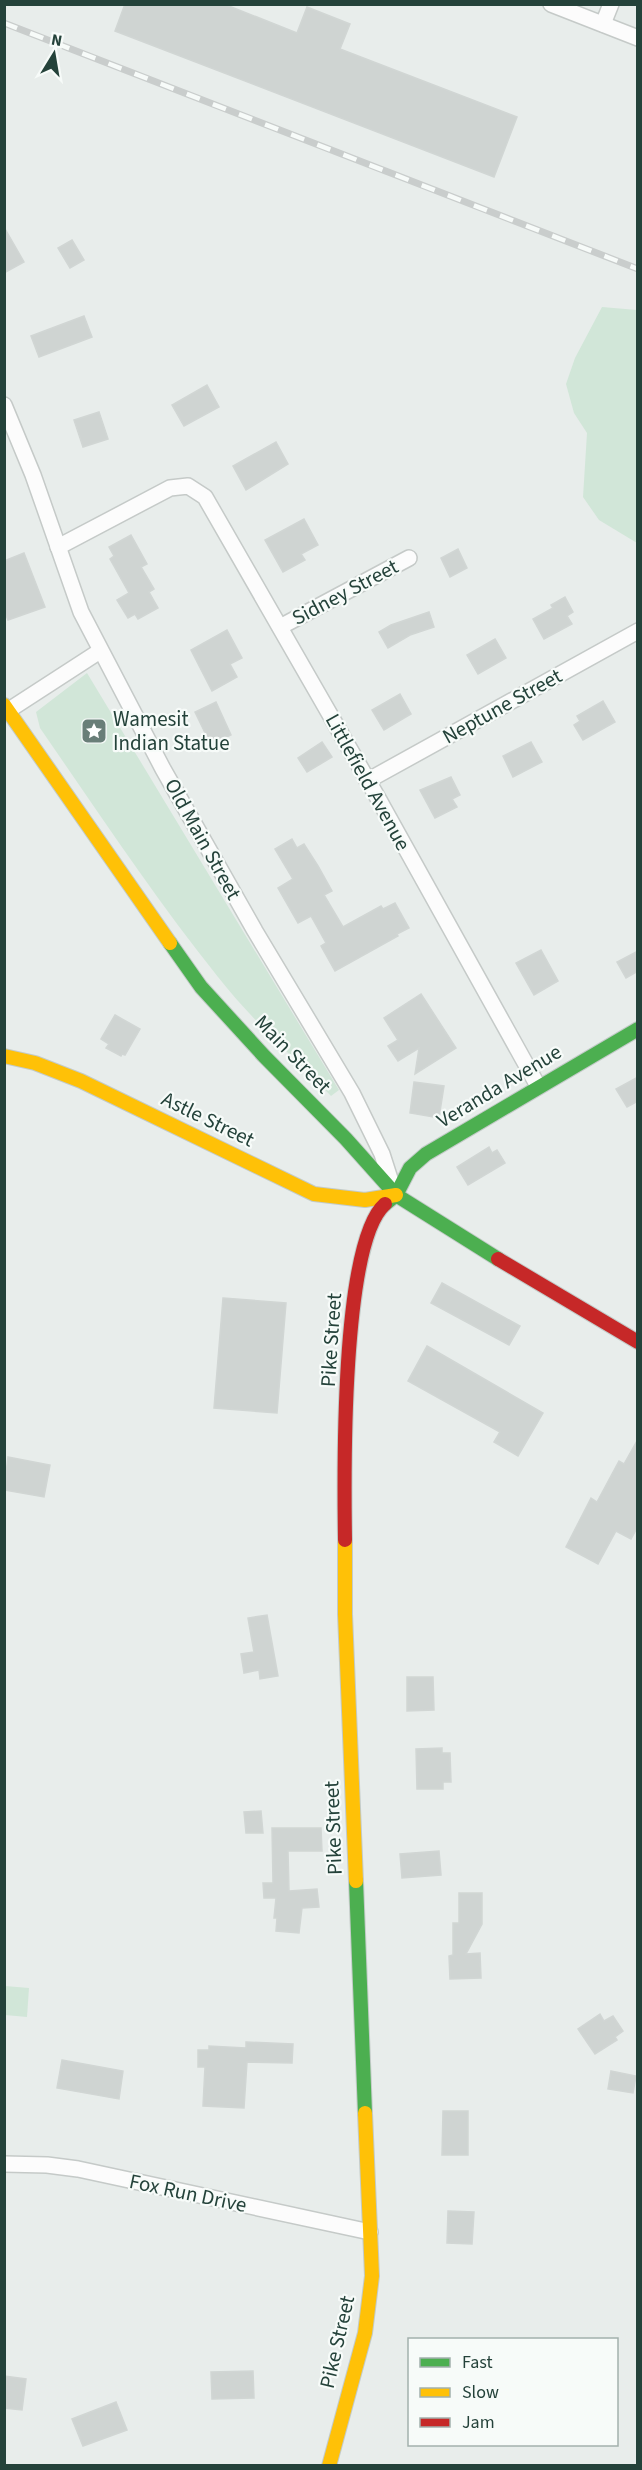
<svg xmlns="http://www.w3.org/2000/svg" width="642" height="2470" font-family="'Source Sans 3',sans-serif">
  <style>
    .green { fill: #d1e6d8 }
    .building { fill: #cfd4d2; stroke: #d1d6d4; stroke-width: 1.5 }
    .lines { fill: none; stroke-linecap: round; stroke-linejoin: round }
    .street-casing { stroke: #c5cac8; stroke-width: 18 }
    .fast-casing { stroke: #c3cbc8; stroke-width: 16 }
    .slow-casing { stroke: #c3cbc8; stroke-width: 16 }
    .jam-casing { stroke: #c3cbc8; stroke-width: 16 }
    .street { stroke: #fcfcfc; stroke-width: 15 }
    .fast { stroke: #4caf50; stroke-width: 14 }
    .slow { stroke: #ffc107; stroke-width: 14 }
    .jam { stroke: #c62828; stroke-width: 14 }
    .rail-casing { stroke: #c9cdcc; stroke-width: 7 }
    .rail { stroke: #f7fbf9; stroke-width: 4.5; stroke-dasharray: 14; stroke-linecap: butt }
    .labels { text-anchor: middle; dominant-baseline: central; stroke-width: 4.5; stroke-linejoin: round; paint-order: stroke }
    .street-label { font-size: 21px; fill: #24423a; stroke: #f7fbf9 }
    .poi-label { font-size: 21px; fill: #24423a; stroke: #f7fbf9; text-anchor: start }
  </style>
  <rect width="100%" height="100%" fill="#e8edeb"/>
  <g class="green">
    <path d="M602 307 637 310V543L599 520 583 497 587 433 574 413 566 384 575 358Z"/>
    <path d="M87 673 339 1090 331 1096C293 1057 252 1020 218 977 154 897 98 812 40 728L36 712Z"/>
    <path d="M5 1986 29 1988 27 2017 5 2015Z"/>
  </g>
  <g class="building">
    <path d="M125 4H224L297 33 307 7 350 24 340 49 517 117 494 177 115 31Z"/>
    <path d="M4 227 24 262 4 273Z"/>
    <path d="M72 240 84 260 70 268 58 248Z"/>
    <path d="M84 316 92 337 39 357 31 336Z"/>
    <path d="M207 385 219 407 184 426 172 405Z"/>
    <path d="M99 412 108 439 83 447 74 420Z"/>
    <path d="M276 442 288 464 246 490 233 466Z"/>
    <path d="M304 519 318 545 301 554 305 560 283 572 265 540Z"/>
    <path d="M131 535 147 564 141 567 154 589 149 592 158 608 138 619 135 614 128 618 117 600 129 593 110 559 114 556 109 547Z"/>
    <path d="M458 549 467 568 450 577 441 558Z"/>
    <path d="M24 553 45 607 8 620 4 610V561Z"/>
    <path d="M565 597 573 612 567 616 572 624 544 639 533 619 553 608 551 605Z"/>
    <path d="M429 612 434 627 410 635 388 648 379 632 391 625Z"/>
    <path d="M227 630 242 658 230 664 237 677 212 691 191 650Z"/>
    <path d="M495 639 506 658 478 674 467 655Z"/>
    <path d="M400 694 411 714 384 730 372 710Z"/>
    <path d="M603 701 615 722 583 740 574 725 580 721 577 716Z"/>
    <path d="M216 702 231 735 211 745 195 712Z"/>
    <path d="M322 742 332 757 307 772 298 758Z"/>
    <path d="M531 742 542 762 513 777 503 756Z"/>
    <path d="M451 777 460 795 452 799 457 807 435 818 420 790Z"/>
    <path d="M292 839 297 848 304 844 318 866 332 891 324 895 343 927 381 906 383 909 395 903 409 928 397 934 398 936 335 971 321 946 326 943 311 916 298 923 278 888 293 879 275 849Z"/>
    <path d="M541 950 558 981 534 995 516 963Z"/>
    <path d="M638 951V971L626 978 617 962Z"/>
    <path d="M421 994 456 1048 415 1074 419 1048 398 1061 388 1046 398 1040 384 1018Z"/>
    <path d="M115 1015 140 1029 125 1055 122 1054 121 1056 106 1048 109 1044 101 1039Z"/>
    <path d="M638 1077V1101L627 1107 616 1089Z"/>
    <path d="M414 1082 444 1086 439 1118 410 1113Z"/>
    <path d="M489 1147 492 1153 497 1150 505 1163 468 1185 457 1167Z"/>
    <path d="M442 1283 520 1326 509 1345 431 1303Z"/>
    <path d="M223 1298 286 1303 277 1413 214 1408Z"/>
    <path d="M427 1346 543 1413 518 1456 494 1442 500 1432 408 1381Z"/>
    <path d="M638 1439V1526L631 1539 616 1531 598 1564 566 1547 591 1498 597 1502 619 1461 624 1464Z"/>
    <path d="M8 1457 50 1465 44 1497 4 1490Z"/>
    <path d="M267 1615 278 1676 260 1679 259 1670 244 1673 241 1654 254 1652 248 1618Z"/>
    <path d="M407 1677H433L434 1710 407 1711Z"/>
    <path d="M442 1748V1753H450L451 1782H443V1789H417L416 1749Z"/>
    <path d="M261 1811 263 1833H246L244 1812Z"/>
    <path d="M272 1828H321L322 1851H288L289 1891 317 1889 319 1907 302 1908 299 1933 276 1931 277 1918H274L276 1898H264L263 1883H273Z"/>
    <path d="M439 1851 441 1875 402 1878 400 1854Z"/>
    <path d="M459 1893H482V1924L466 1954 480 1953 481 1978 450 1979 449 1956 453 1955V1923H459Z"/>
    <path d="M600 2014 604 2021 613 2016 623 2031 615 2037 617 2040 595 2054 578 2029Z"/>
    <path d="M246 2042 293 2044 292 2063 247 2062 244 2108 203 2106 205 2067H198V2050H209V2046L246 2048Z"/>
    <path d="M62 2060 123 2071 119 2099 57 2088Z"/>
    <path d="M611 2071 636 2076 633 2093 608 2089Z"/>
    <path d="M443 2111H468V2155H442Z"/>
    <path d="M448 2211 474 2212 472 2244 447 2243Z"/>
    <path d="M253 2371 254 2398 212 2399 211 2372Z"/>
    <path d="M4 2376 26 2379 22 2410 4 2408Z"/>
    <path d="M116 2402 127 2430 83 2446 72 2419Z"/>
  </g>
  <g class="lines">
    <g class="street-casing">
      <g id="street">
        <path d="M551 4 638 38"/>
        <path d="M603 24 611 4"/>
        <path d="M4 405 33 475 81 612 163 769 255 931 352 1093 382 1154 392 1185"/>
        <path d="M58 547 170 488 188 486 205 497 379 800 538 1086"/>
        <path d="M280 627 409 558"/>
        <path d="M9 710 100 651"/>
        <path d="M367 781 638 631"/>
        <path d="M4 2164 47 2165 78 2169 370 2232"/>
      </g>
    </g>
    <g class="fast-casing">
      <g id="fast">
        <path d="M170 943 201 987 264 1056 346 1139 396 1195 498 1259"/>
        <path d="M385 1204 396 1195 410 1168 426 1154 638 1029"/>
        <path d="M356 1881 365 2113"/>
      </g>
    </g>
    <g class="slow-casing">
      <g id="slow">
        <path d="M4 705 170 943"/>
        <path d="M4 1056 35 1063 81 1081 314 1194 365 1200 396 1195"/>
        <path d="M345 1540V1614L356 1881"/>
        <path d="M329 2466 365 2333 372 2276 365 2113"/>
      </g>
    </g>
    <g class="jam-casing">
      <g id="jam">
        <path d="M498 1259 638 1342"/>
        <path d="M345 1540C344 1477 341 1243 385 1204"/>
      </g>
    </g>
    <use href="#street" class="street"/>
    <use href="#fast" class="fast"/>
    <use href="#slow" class="slow"/>
    <use href="#jam" class="jam"/>
    <g class="rail-casing">
      <path id="rail" d="M4 23 638 269"/>
    </g>
    <use href="#rail" class="rail"/>
  </g>
  <defs>
    <g id="sight-square" transform="scale(1.35)"><rect x="-9" y="-9" width="18" height="18" rx="4" fill="#697e78" stroke="#f7fbf9"/><path d="M0-6L1.8-2.2L6-1.7L2.9 1.2L3.7 5.4L0 3.3L-3.7 5.4L-2.9 1.2L-6-1.7L-1.8-2.2Z" fill="#fff"/></g>
  </defs>
  <g fill-rule="evenodd">
    <use href="#sight-square" x="94" y="731"/>
  </g>
  <g class="labels">
    <g class="street-label">
      <text transform="translate(345 592) rotate(-28)">Sidney Street</text>
      <text transform="translate(502 706) rotate(-29)">Neptune Street</text>
      <text transform="translate(368 782) rotate(61)">Littlefield Avenue</text>
      <text transform="translate(203 839) rotate(61)">Old Main Street</text>
      <text transform="translate(293 1054) rotate(46)">Main Street</text>
      <text transform="translate(499 1086) rotate(-31)">Veranda Avenue</text>
      <text transform="translate(208 1119) rotate(26)">Astle Street</text>
      <text transform="translate(331 1340) rotate(-86)">Pike Street</text>
      <text transform="translate(333 1828) rotate(-92)">Pike Street</text>
      <text transform="translate(188 2193) rotate(12)">Fox Run Drive</text>
      <text transform="translate(337 2342) rotate(-77)">Pike Street</text>
    </g>
    <g class="poi-label">
      <text x="113" y="719">Wamesit<tspan x="113" dy="24">Indian Statue</tspan></text>
    </g>
  </g>
  <rect width="642" height="2470" fill="none" stroke="#24423a" stroke-width="12"/>
  <rect x="408" y="2338" width="210" height="108" fill="#f7fbf9" stroke="#a3b1ad" stroke-width="1.5"/>
  <rect x="420" y="2358" width="30" height="9" fill="#4caf50" stroke="#a3b1ad" stroke-width="1.5"/>
  <text x="462" y="2368" font-size="18" fill="#24423a">Fast</text>
  <rect x="420" y="2388" width="30" height="9" fill="#ffc107" stroke="#a3b1ad" stroke-width="1.5"/>
  <text x="462" y="2398" font-size="18" fill="#24423a">Slow</text>
  <rect x="420" y="2418" width="30" height="9" fill="#c62828" stroke="#a3b1ad" stroke-width="1.5"/>
  <text x="462" y="2428" font-size="18" fill="#24423a">Jam</text>
  <g transform="translate(54 54) rotate(11)" stroke="#f7fbf9" stroke-width="4.5" paint-order="stroke">
  <path d="M0-4.5L10 22L0 15L-10 22Z" fill="#24423a"/>
  <text y="-9" font-size="16" font-weight="bold" text-anchor="middle" fill="#24423a">N</text>
  </g>
</svg>
